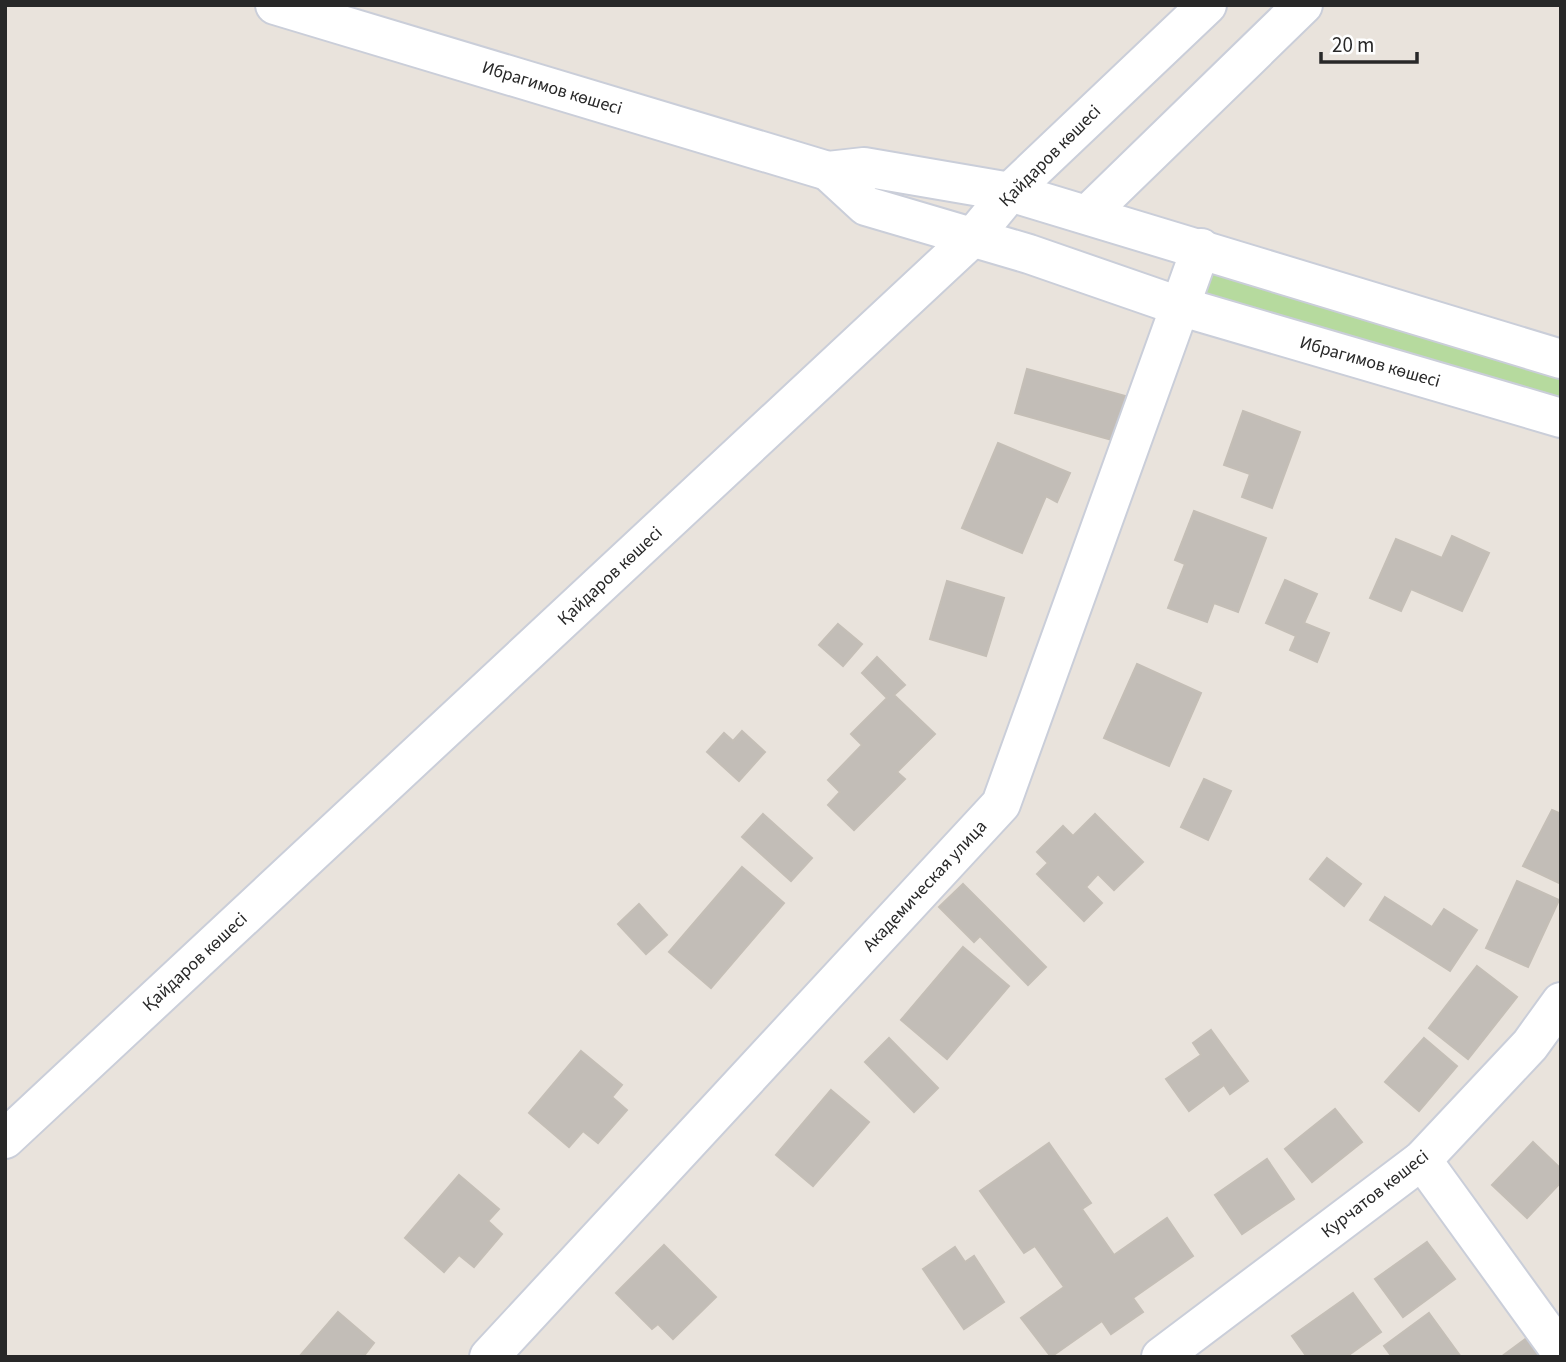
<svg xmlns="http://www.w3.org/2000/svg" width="1566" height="1362" font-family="'Source Sans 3',sans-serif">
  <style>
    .green { fill: #b6da9e }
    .building { fill: #c2bdb7; stroke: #c4beb6; stroke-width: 2 }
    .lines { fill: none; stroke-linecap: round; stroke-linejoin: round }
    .minor-casing { stroke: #caced9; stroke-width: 42 }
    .minor { stroke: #fff; stroke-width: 38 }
    .labels { text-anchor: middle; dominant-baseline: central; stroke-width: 5; stroke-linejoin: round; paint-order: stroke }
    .street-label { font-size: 18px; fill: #282828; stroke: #fff }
  </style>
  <rect width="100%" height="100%" fill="#e9e3dc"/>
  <path class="green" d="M1195 266 1561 369V413L1183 304Z"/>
  <g class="building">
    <path d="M1027 369 1125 396 1112 440 1015 413Z"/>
    <path d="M1243 411 1300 432 1272 508 1242 497 1250 474 1224 465Z"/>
    <path d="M998 443 1070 473 1057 502 1046 496 1022 553 962 528Z"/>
    <path d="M1194 511 1266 538 1238 612 1214 603 1207 622 1168 608 1185 564 1175 560Z"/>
    <path d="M1452 536 1489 553 1462 611 1411 589 1401 611 1370 598 1396 539 1442 558Z"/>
    <path d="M1285 580 1317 594 1304 623 1329 633 1317 662 1290 650 1296 636 1266 623Z"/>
    <path d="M947 581 1004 598 986 656 930 639Z"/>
    <path d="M838 624 862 644 843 666 819 645Z"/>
    <path d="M877 657 905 685 894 695 935 734 897 772 905 779 854 830 828 805 840 792 828 780 862 745 851 734 887 698 862 673Z"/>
    <path d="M1137 664 1201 693 1169 766 1104 738Z"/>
    <path d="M742 731 765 752 739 781 707 752 724 733 733 741Z"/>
    <path d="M1204 779 1231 791 1208 840 1181 827Z"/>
    <path d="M1552 810 1561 814V884L1523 866Z"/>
    <path d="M763 814 812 858 791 881 742 837Z"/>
    <path d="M1095 814 1143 862 1114 890 1098 874 1086 887 1102 903 1084 921 1037 874 1048 863 1037 852 1063 826 1073 836Z"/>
    <path d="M1327 858 1361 884 1344 906 1310 879Z"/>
    <path d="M742 867 784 903 711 988 669 952Z"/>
    <path d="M1517 881 1559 900 1528 967 1486 948Z"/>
    <path d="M963 884 1046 967 1028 985 980 936 974 942 939 907Z"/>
    <path d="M1385 897 1432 927 1444 909 1477 930 1450 971 1370 920Z"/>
    <path d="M639 904 667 935 646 954 618 924Z"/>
    <path d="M963 947 1009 986 947 1059 901 1020Z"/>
    <path d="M1477 966 1517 997 1468 1059 1429 1028Z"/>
    <path d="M1211 1030 1248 1081 1230 1094 1224 1085 1189 1111 1166 1079 1201 1055 1193 1043Z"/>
    <path d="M889 1038 938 1088 914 1112 865 1062Z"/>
    <path d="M1424 1038 1457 1066 1419 1111 1385 1082Z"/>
    <path d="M581 1051 622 1085 612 1097 627 1110 598 1143 583 1131 569 1147 529 1113Z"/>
    <path d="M831 1090 869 1122 813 1186 776 1155Z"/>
    <path d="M1335 1109 1362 1142 1312 1182 1285 1149Z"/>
    <path d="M1533 1142 1561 1169V1182L1527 1218 1492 1185Z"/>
    <path d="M1049 1143 1091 1203 1082 1209 1114 1255 1167 1218 1193 1256 1133 1298 1143 1312 1111 1334 1102 1321 1051 1357 1021 1318 1064 1287 1035 1246 1024 1253 980 1191Z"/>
    <path d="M1267 1159 1294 1199 1242 1234 1215 1195Z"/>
    <path d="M459 1175 499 1209 488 1221 502 1234 474 1267 459 1255 444 1272 405 1238Z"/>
    <path d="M1427 1242 1455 1279 1403 1317 1375 1279Z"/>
    <path d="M664 1245 716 1297 673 1339 658 1324 652 1329 616 1293Z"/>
    <path d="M955 1247 965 1262 974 1256 1004 1302 964 1329 923 1269Z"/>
    <path d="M1353 1293 1381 1332 1346 1357H1307L1292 1336Z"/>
    <path d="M338 1312 374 1343 363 1357H299Z"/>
    <path d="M1429 1313 1461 1357H1392L1384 1346Z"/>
    <path d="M1532 1334 1548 1357H1501Z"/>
  </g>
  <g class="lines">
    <g class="minor-casing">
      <g id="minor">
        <path d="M275 5 828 171 864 167 1010 192 1561 359"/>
        <path d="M828 171 866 206 1029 254 1179 306 1561 418"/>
        <path d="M1088 214 1303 5"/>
        <path d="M5 1139 973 237 1010 192 1207 5"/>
        <path d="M1422 1160 1561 1352"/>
        <path d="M489 1357 1001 804 1201 248"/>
        <path d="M1161 1357 1422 1160 1530 1045 1561 1002"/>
      </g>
    </g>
    <use href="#minor" class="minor"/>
  </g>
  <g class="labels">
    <g class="street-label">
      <text transform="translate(552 88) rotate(17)">Ибрагимов көшесі</text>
      <text transform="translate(1050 156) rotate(-45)">Қайдаров көшесі</text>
      <text transform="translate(1370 362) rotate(16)">Ибрагимов көшесі</text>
      <text transform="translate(610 576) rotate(-43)">Қайдаров көшесі</text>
      <text transform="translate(925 886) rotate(-47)">Академическая улица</text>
      <text transform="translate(195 962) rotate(-43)">Қайдаров көшесі</text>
      <text transform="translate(1375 1194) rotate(-38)">Курчатов көшесі</text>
    </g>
  </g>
  <rect width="1566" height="1362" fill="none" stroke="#282828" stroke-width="14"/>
  <path d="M1321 52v10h96v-10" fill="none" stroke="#282828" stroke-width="3.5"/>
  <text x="1332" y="52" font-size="21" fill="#282828" stroke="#ffffff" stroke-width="5" paint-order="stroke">20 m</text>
</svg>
